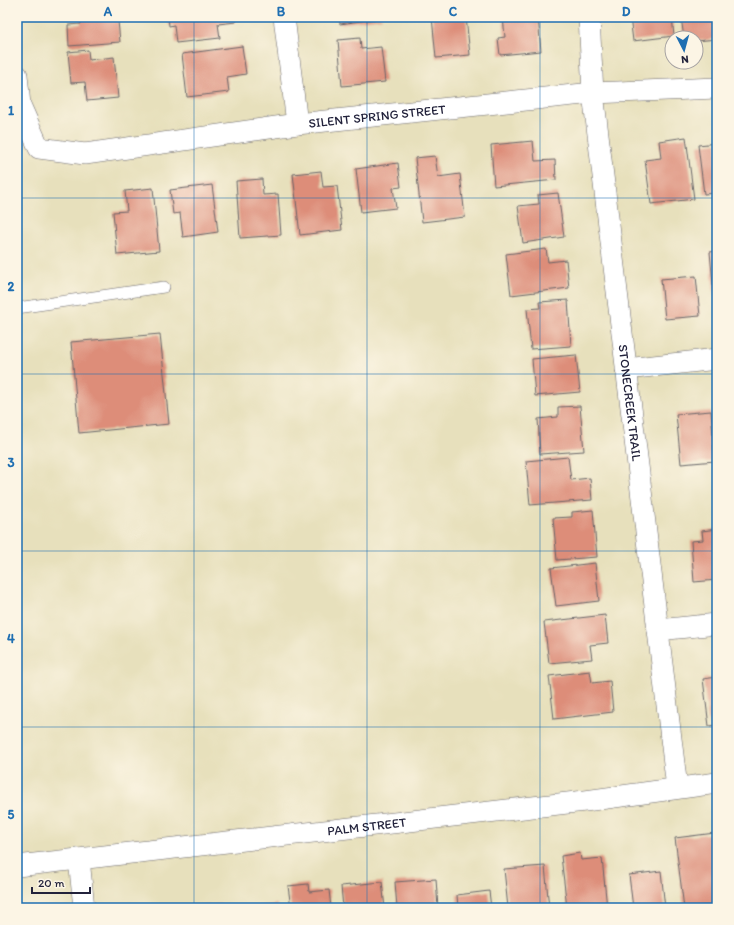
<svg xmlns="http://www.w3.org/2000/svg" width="734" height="925" font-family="Itim,sans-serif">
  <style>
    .building { fill: #dd8d79 }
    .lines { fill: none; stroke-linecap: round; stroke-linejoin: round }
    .service-casing { stroke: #676468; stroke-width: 12 }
    .minor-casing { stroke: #676468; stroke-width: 22 }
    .service { stroke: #fff; stroke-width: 11 }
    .minor { stroke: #fff; stroke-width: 21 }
    .grid { fill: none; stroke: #1f6fb2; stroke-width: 1; stroke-opacity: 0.55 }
    .labels { text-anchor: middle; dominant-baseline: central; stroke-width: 4; stroke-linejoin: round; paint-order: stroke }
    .street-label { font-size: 13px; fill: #22223b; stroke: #fcf5e5 }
    .neatline { fill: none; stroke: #1f6fb2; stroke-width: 1.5 }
    .grid-label { font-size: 13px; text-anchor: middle; font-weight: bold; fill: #1f6fb2 }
  </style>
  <rect width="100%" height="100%" fill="#fcf5e5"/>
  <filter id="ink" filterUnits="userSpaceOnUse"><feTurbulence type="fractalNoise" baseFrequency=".025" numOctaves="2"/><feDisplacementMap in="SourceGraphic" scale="8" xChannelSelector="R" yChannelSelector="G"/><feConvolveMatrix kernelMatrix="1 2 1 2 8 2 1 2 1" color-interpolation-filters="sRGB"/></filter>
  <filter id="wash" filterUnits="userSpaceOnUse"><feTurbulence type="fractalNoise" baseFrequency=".012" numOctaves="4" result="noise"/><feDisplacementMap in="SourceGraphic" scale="16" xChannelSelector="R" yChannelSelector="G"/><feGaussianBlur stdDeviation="0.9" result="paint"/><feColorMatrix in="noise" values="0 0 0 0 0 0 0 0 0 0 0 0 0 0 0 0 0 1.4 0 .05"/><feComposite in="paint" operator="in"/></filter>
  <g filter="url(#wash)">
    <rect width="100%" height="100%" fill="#e7e0bc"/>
    <g id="blocks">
      <g class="building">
        <path d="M80 17H113V22L118 21 120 42 69 46 68 25 81 24Z"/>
        <path d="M168 17H236V22L218 24 220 38 176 43 174 25 169 26Z"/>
        <path d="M339 17H382V18L340 24Z"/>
        <path d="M432 17H466L470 55 436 58Z"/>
        <path d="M503 17H538L541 51 500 55 498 38 505 37Z"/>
        <path d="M630 17H672L674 36 633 41Z"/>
        <path d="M681 17H717V39L696 41V38H684Z"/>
        <path d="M360 38 361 49 381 47 385 82 342 86 338 40Z"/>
        <path d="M242 46 246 74 227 77 229 92 187 97 182 54Z"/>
        <path d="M88 50 89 60 114 57 118 98 87 101 85 82 71 83 68 52Z"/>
        <path d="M686 137 694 199 651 204 645 160 661 158 659 141Z"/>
        <path d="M533 141 535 161 555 160 556 180 494 186 491 145Z"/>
        <path d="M717 143V193L704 194 698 145Z"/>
        <path d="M435 156 438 177 460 174 465 217 422 222 415 158Z"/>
        <path d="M398 163 401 187 393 188 396 208 361 212 356 169Z"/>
        <path d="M321 171 323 187 337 186 342 230 300 235 293 174Z"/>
        <path d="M262 179 263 195 278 194 281 235 240 238 236 181Z"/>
        <path d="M212 185 218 232 183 237 180 213 173 214 170 190Z"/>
        <path d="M153 188 159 251 117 255 113 212 127 211 125 191Z"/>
        <path d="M558 193 564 237 523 243 518 206 539 204 538 195Z"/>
        <path d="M546 249 548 262 566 260 569 288 511 295 506 254Z"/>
        <path d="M717 251V295H714L710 252Z"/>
        <path d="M696 276 700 316 665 319 661 279Z"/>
        <path d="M568 300 571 346 531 349 527 309 540 308 539 302Z"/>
        <path d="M160 334 169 424 79 433 71 342Z"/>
        <path d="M576 355 580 392 535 396 532 359Z"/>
        <path d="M580 406 584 451 540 454 538 419 558 417V407Z"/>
        <path d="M711 411 715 461 681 464 676 414Z"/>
        <path d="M568 457 571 480 590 478 592 500 530 505 526 461Z"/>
        <path d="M593 510 597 557 557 560 553 518 572 517V512Z"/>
        <path d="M717 529V580L694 582 691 541 703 540 702 531Z"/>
        <path d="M595 563 599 601 556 606 551 568Z"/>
        <path d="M605 615 608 643 590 645 592 659 549 663 544 622Z"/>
        <path d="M590 671 592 683 610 681 613 712 554 719 549 676Z"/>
        <path d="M717 677V725L709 726 703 679Z"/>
        <path d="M715 833 717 845V905L684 908 675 838Z"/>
        <path d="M580 853 581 860 602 858 607 908H567L561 856Z"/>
        <path d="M545 866 549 908H508L504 869Z"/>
        <path d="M661 871 665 908H633L629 875Z"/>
        <path d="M436 879 438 908H397L395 882Z"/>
        <path d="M382 882 385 908H343L341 886Z"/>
        <path d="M308 884 309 892 329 890 331 908H291L288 886Z"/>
        <path d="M489 891 491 908H458L457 895Z"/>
        <path d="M222 904 223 908H192V907Z"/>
        <path d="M277 904V908H252V907Z"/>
      </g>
    </g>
  </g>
  <g filter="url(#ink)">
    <use href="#blocks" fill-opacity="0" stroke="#676468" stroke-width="1"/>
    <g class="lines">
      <g class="service-casing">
        <path id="service" d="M17 308 164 287"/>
      </g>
      <g class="minor-casing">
        <g id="minor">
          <path d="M284 17 297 124"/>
          <path id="s1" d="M589 17 593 93 677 788"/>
          <path id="s2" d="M17 75 20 105 39 148 85 154 297 124 593 93 717 88"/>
          <path d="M626 369 717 359"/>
          <path d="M658 630 717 624"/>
          <path d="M79 859 84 908"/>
          <path id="s3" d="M17 866 585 801 717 783"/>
        </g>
      </g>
      <use href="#service" class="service"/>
      <use href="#minor" class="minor"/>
    </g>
  </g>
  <path class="grid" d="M194 17V908M367 17V908M540 17V908M17 198H717M17 374H717M17 551H717M17 727H717"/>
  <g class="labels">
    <g class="street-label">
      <text stroke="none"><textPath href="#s2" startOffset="418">SILENT SPRING STREET</textPath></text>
      <text stroke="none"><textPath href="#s1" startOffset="388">STONECREEK TRAIL</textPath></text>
      <text stroke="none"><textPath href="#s3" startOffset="352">PALM STREET</textPath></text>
    </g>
  </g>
  <rect width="734" height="925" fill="none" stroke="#fcf5e5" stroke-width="44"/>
  <g transform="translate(684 50) rotate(174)"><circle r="19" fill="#fcf5e5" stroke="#a5a1a1"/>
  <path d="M0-3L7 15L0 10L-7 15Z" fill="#1f6fb2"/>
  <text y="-6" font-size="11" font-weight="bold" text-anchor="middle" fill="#22223b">N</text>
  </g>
  <path d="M32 887v6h58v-6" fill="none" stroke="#22223b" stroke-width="2"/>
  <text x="38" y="887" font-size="12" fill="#22223b" stroke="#fcf5e5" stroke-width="3" paint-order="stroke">20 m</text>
  <rect x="22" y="22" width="690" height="881" class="neatline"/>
  <g class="grid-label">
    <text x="108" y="16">A</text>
    <text x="281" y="16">B</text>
    <text x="453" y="16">C</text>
    <text x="626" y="16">D</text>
    <text x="11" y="115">1</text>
    <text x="11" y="291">2</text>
    <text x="11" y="467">3</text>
    <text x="11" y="643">4</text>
    <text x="11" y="819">5</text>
  </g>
</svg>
